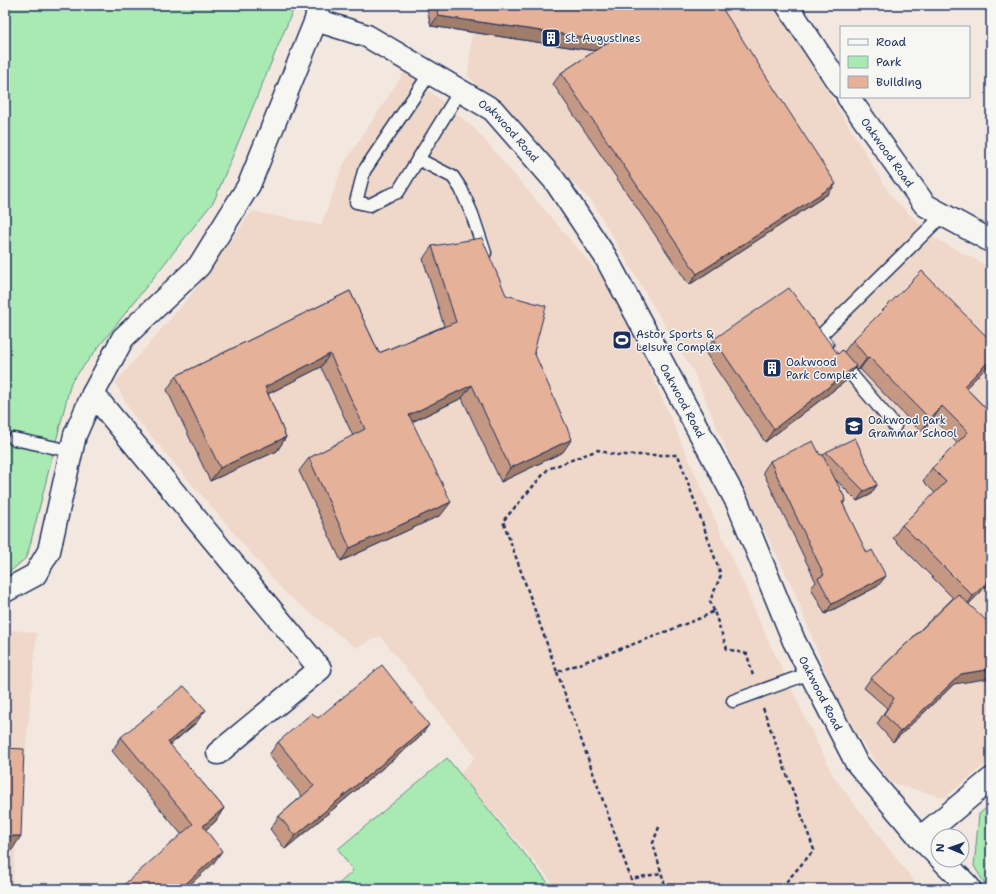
<svg xmlns="http://www.w3.org/2000/svg" width="996" height="894" font-family="'Shantell Sans',sans-serif">
  <style>
    .built { fill: #efd8ca }
    .green { fill: #a9e9b2; stroke: #628c88 }
    .lines { fill: none; stroke-linecap: round; stroke-linejoin: round }
    .lane-casing { stroke: #1b2f5e; stroke-width: 15 }
    .street-casing { stroke: #1b2f5e; stroke-width: 25 }
    .path { stroke: #1b2f5e; stroke-width: 2.5; stroke-dasharray: 4 3; stroke-linecap: butt }
    .lane { stroke: #f6f6f2; stroke-width: 12 }
    .street { stroke: #f6f6f2; stroke-width: 22 }
    .wall { fill: #c59883; stroke: #1b2f5e }
    .shaded-wall { fill: #a07c6a; stroke: #1b2f5e }
    .building { fill: #e5b198; stroke: #1b2f5e }
    .labels { text-anchor: middle; dominant-baseline: central; stroke-width: 3; stroke-linejoin: round; paint-order: stroke }
    .poi-label { font-size: 11px; fill: #1b2f5e; stroke: #f6f6f2; text-anchor: start }
    .street-label { font-size: 11px; fill: #1b2f5e; stroke: #f6f6f2 }
  </style>
  <rect width="100%" height="100%" fill="#f3e8e0"/>
  <filter id="ink" filterUnits="userSpaceOnUse"><feTurbulence type="fractalNoise" baseFrequency=".025" numOctaves="2"/><feDisplacementMap in="SourceGraphic" scale="8" xChannelSelector="R" yChannelSelector="G"/><feConvolveMatrix kernelMatrix="1 2 1 2 8 2 1 2 1" color-interpolation-filters="sRGB"/></filter>
  <g filter="url(#ink)">
    <g class="built">
      <path d="M378 5H772L802 49 892 197 933 237 991 268V760L944 798 889 782 857 734 832 689 792 586 740 482 693 371 653 306 593 203 468 76 472 32 447 12 423 8Z"/>
      <path d="M405 71 475 129 616 293 769 642 834 777 920 889H558L460 774 475 757 380 636 356 648 285 593 132 414 115 383 194 291 252 211 321 225 343 165Z"/>
      <path d="M5 629 37 633 12 889H5Z"/>
    </g>
    <g class="green">
      <path d="M5 5H295L214 201 71 382 27 557 5 576Z"/>
      <path d="M447 758 553 889H333L353 871 338 849Z"/>
      <path d="M991 804V889H988L974 866 979 814Z"/>
    </g>
    <g class="lines">
      <g class="lane-casing">
        <g id="lane">
          <path d="M430 73 364 171 356 202 370 205 387 196 398 192 460 91"/>
          <path d="M418 159 453 177 461 189 472 214 485 253"/>
          <path d="M827 345 820 336 943 215"/>
          <path d="M840 361 895 426"/>
          <path d="M14 439 71 451"/>
          <path d="M733 701 810 673"/>
        </g>
      </g>
      <g class="street-casing">
        <g id="street">
          <path d="M787 5 841 87"/>
          <path id="s1" d="M316 20 367 36 493 110 555 181 605 256 738 504 794 641 856 762 920 838 938 856"/>
          <path id="s2" d="M848 97 925 205 991 241"/>
          <path d="M93 394 320 669 218 753"/>
          <path d="M5 591 35 575 49 551 75 435 93 394 123 338 199 266 249 185 316 20 318 6"/>
          <path d="M920 838 991 779"/>
          <path d="M942 860 968 886 970 889"/>
        </g>
      </g>
      <g class="path">
        <path d="M714 611 710 601 721 575 678 455H615L598 450 548 469 503 521 557 672 650 638 703 617 714 611 727 649 747 654 753 676"/>
        <path d="M557 672 631 879 661 873"/>
        <path d="M763 708 814 850 780 889"/>
        <path d="M659 827 653 843 660 868 666 889"/>
      </g>
      <use href="#lane" class="lane"/>
      <use href="#street" class="street"/>
    </g>
    <g class="wall">
      <path d="M426 5H720L828 194 689 285 553 84 561 73 595 51 431 26Z"/>
      <path d="M432 246 506 295 534 352 563 452 501 482 462 398 412 422 441 515 341 561 299 471 309 458 353 436 321 367 268 394 286 437 277 451 210 481 167 390 176 376 350 291 379 353 444 326 423 259Z"/>
      <path d="M714 339 838 354 844 352 853 340 991 341V363L966 388 991 414V582L969 604 954 684 893 742 877 724 887 708 864 688 871 678 953 598 893 538 902 525 935 493 923 481 932 468 957 443 933 419 921 432 860 369 858 370 855 367 847 380 765 442 705 352Z"/>
      <path d="M826 452 877 485 870 495 857 501 834 478 846 500 843 504 878 586 825 614 811 588 816 582 763 472 770 461 823 456Z"/>
      <path d="M318 718 419 738 285 849 270 829 279 816 302 796 269 755 278 742Z"/>
      <path d="M196 723 170 745 224 808 215 822 205 830 213 864 181 834 112 751 121 737Z"/>
    </g>
    <g class="shaded-wall">
      <path d="M438 16 610 41 602 52 431 26Z"/>
      <path d="M836 184 828 194 689 285 697 274Z"/>
      <path d="M330 354 321 367 256 400 265 387Z"/>
      <path d="M869 357 860 369 858 370 867 358Z"/>
      <path d="M991 359V363L955 399 964 386Z"/>
      <path d="M856 366 847 380 765 442 774 429Z"/>
      <path d="M472 385 462 398 399 428 409 415Z"/>
      <path d="M942 406 933 419 921 432 930 419Z"/>
      <path d="M286 437 277 451 210 481 220 468Z"/>
      <path d="M572 439 563 452 501 482 510 468Z"/>
      <path d="M877 485 870 495 857 501 864 491Z"/>
      <path d="M451 502 441 515 341 561 350 548Z"/>
      <path d="M886 576 878 586 825 614 832 604Z"/>
      <path d="M991 578V582L964 609 973 596Z"/>
      <path d="M991 669V678L954 684 893 742 900 732 961 674Z"/>
      <path d="M206 710 196 723 158 755 168 742Z"/>
      <path d="M429 725 419 738 285 849 295 836Z"/>
      <path d="M224 808 215 822 193 840 203 826Z"/>
      <path d="M5 836H21L12 850 5 849Z"/>
      <path d="M222 851 213 864 185 889H180Z"/>
    </g>
    <g class="building">
      <path d="M436 5H720L836 184 697 274 561 73 610 41 438 16Z"/>
      <path d="M482 238 506 295 546 306 534 352 572 439 510 468 472 385 409 415 451 502 350 548 309 458 365 429 330 354 265 387 286 437 220 468 176 376 350 291 379 353 456 322 432 246Z"/>
      <path d="M922 271 991 341V359L964 386 991 414V578L973 596 902 525 946 482 932 468 968 432 942 406 930 419 869 357 867 358 853 340Z"/>
      <path d="M789 288 838 354 842 350 856 366 774 429 714 339Z"/>
      <path d="M855 438 877 485 864 491 826 452Z"/>
      <path d="M813 441 820 455 822 454 846 500 842 502 867 553 872 550 886 576 832 604 818 578 824 575 770 461Z"/>
      <path d="M958 594 991 625V669L961 674 900 732 884 714 894 698 871 678Z"/>
      <path d="M382 665 429 725 295 836 279 816 314 786 278 742 312 713 318 718Z"/>
      <path d="M184 686 206 710 168 742 224 808 203 826 222 851 180 889H119L193 824 121 737Z"/>
      <path d="M5 748 24 749 21 836H5Z"/>
    </g>
  </g>
  <defs>
    <g id="building-square" transform="scale(1)"><rect x="-9" y="-9" width="18" height="18" rx="4" fill="#1b2f5e" stroke="#f6f6f2"/><path d="M-4-6H4V6H1V3H-1V6H-4ZM-2.5-4.3h1.7v1.8h-1.7ZM.8-4.3h1.7v1.8H.8ZM-2.5-1h1.7V.8h-1.7ZM.8-1h1.7V.8H.8Z" fill="#fff"/></g>
    <g id="stadium-square" transform="scale(1)"><rect x="-9" y="-9" width="18" height="18" rx="4" fill="#1b2f5e" stroke="#f6f6f2"/><path d="M0-5a6.5 5 0 1 0 0 10a6.5 5 0 1 0 0-10ZM-3.5-1.8h7v3.6h-7Z" fill="#fff"/></g>
    <g id="school-square" transform="scale(1)"><rect x="-9" y="-9" width="18" height="18" rx="4" fill="#1b2f5e" stroke="#f6f6f2"/><path d="M0-5L7-2L0 1L-7-2ZM-4 1L0 2.5L4 1V4Q0 6-4 4Z" fill="#fff"/></g>
  </defs>
  <g fill-rule="evenodd">
    <use href="#building-square" x="551" y="38"/>
    <use href="#stadium-square" x="622" y="340"/>
    <use href="#building-square" x="772" y="368"/>
    <use href="#school-square" x="854" y="426"/>
  </g>
  <g class="labels">
    <g class="poi-label">
      <text x="565" y="38">St. Augustines</text>
      <text x="636" y="334">Astor Sports &amp;<tspan x="636" dy="13">Leisure Complex</tspan></text>
      <text x="786" y="362">Oakwood<tspan x="786" dy="13">Park Complex</tspan></text>
      <text x="868" y="420">Oakwood Park<tspan x="868" dy="13">Grammar School</tspan></text>
    </g>
    <g class="street-label">
      <text stroke="none"><textPath href="#s1" startOffset="225">Oakwood Road</textPath></text>
      <text stroke="none"><textPath href="#s2" startOffset="68">Oakwood Road</textPath></text>
      <text stroke="none"><textPath href="#s1" startOffset="548">Oakwood Road</textPath></text>
      <text stroke="none"><textPath href="#s1" startOffset="872">Oakwood Road</textPath></text>
    </g>
  </g>
  <rect width="996" height="894" fill="none" stroke="#f6f6f2" stroke-width="20"/>
  <rect x="10" y="10" width="976" height="874" fill="none" stroke="#1b2f5e" stroke-width="1.5" filter="url(#ink)"/>
  <rect x="840" y="26" width="130" height="72" fill="#f6f6f2" stroke="#9ea6b7"/>
  <rect x="848" y="39" width="20" height="6" fill="#f6f6f2" stroke="#9ea6b7"/>
  <text x="876" y="46" font-size="12" fill="#1b2f5e">Road</text>
  <rect x="848" y="56" width="20" height="12" fill="#a9e9b2" stroke="#9ea6b7"/>
  <text x="876" y="66" font-size="12" fill="#1b2f5e">Park</text>
  <rect x="848" y="76" width="20" height="12" fill="#e5b198" stroke="#9ea6b7"/>
  <text x="876" y="86" font-size="12" fill="#1b2f5e">Building</text>
  <g transform="translate(950 848) rotate(272)"><circle r="19" fill="#f6f6f2" stroke="#9ea6b7"/>
  <path d="M0-3L7 15L0 10L-7 15Z" fill="#1b2f5e"/>
  <text y="-6" font-size="11" font-weight="bold" text-anchor="middle" fill="#1b2f5e">N</text>
  </g>
</svg>
